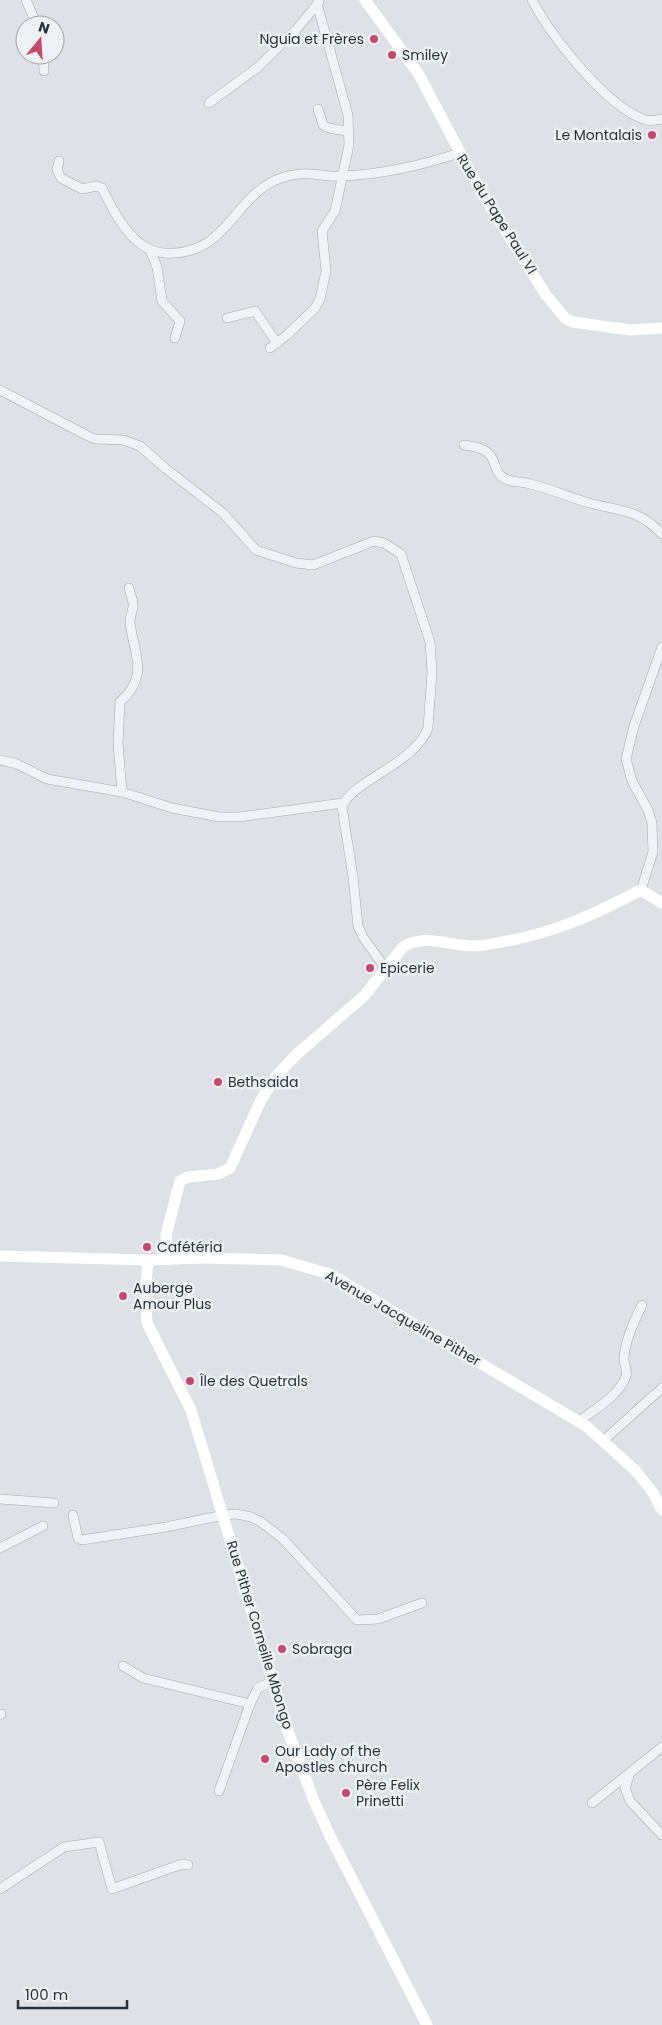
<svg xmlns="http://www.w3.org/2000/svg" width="662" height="2025" font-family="Poppins,sans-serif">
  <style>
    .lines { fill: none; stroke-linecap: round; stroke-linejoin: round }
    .street-casing { stroke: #a4aab0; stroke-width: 10 }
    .street { stroke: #f0f3f5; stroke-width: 9 }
    .secondary { stroke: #fff; stroke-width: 11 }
    .poi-dot { fill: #c6496d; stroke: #edf1f4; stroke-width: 2 }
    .labels { text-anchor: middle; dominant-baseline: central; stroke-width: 5; stroke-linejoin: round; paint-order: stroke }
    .poi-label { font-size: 14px; fill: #28323c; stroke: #edf1f4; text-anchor: start }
    .street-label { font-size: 14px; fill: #28323c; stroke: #edf1f4 }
  </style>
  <rect width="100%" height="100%" fill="#dee2e6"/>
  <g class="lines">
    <g class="street-casing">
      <g id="street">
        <path d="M26 0 37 25"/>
        <path d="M532 0C551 36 605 105 643 119 649 122 656 120 662 119"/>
        <path d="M43 55 44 71"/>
        <path d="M209 103 257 68 296 30 319 2"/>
        <path d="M318 109 323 125C332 132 341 127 349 133"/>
        <path d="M59 161 57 170 61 178 82 189 97 186 102 188C114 213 133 251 164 253 230 257 232 193 284 177 311 169 321 178 344 176 383 174 423 165 459 153"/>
        <path d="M151 252 157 267 162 301 180 321 175 338"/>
        <path d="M227 318 255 311 277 343"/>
        <path d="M270 348 287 335 315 308 320 299 326 271 322 231 335 211 349 145 348 115 317 4"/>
        <path d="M0 390 86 435 95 439 123 440 140 446 165 468 223 513 256 550 268 554 296 563 313 565 374 541 384 543 401 554 430 642 432 672 428 728C415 764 351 781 342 807L353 877 358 926 363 937 385 968"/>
        <path d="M464 445C506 449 486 472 508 480 514 482 523 482 530 484 551 489 569 497 589 503 619 511 639 509 662 534"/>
        <path d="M0 760 17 764 47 779 122 792 172 808 219 817H239L343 803"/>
        <path d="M122 792 118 743 120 702C150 675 134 656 130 622 130 617 132 612 133 607 134 601 130 594 129 588"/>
        <path d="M641 890 653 852 652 823 648 810 632 781 626 759 634 726 662 647"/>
        <path d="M579 1421C594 1410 620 1395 626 1376 628 1369 623 1363 624 1357 626 1338 634 1322 642 1305"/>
        <path d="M604 1440 662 1388"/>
        <path d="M0 1499 54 1503"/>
        <path d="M73 1515 78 1538 82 1540 166 1527 224 1515 237 1514 251 1517 261 1522 283 1539 357 1620 378 1619 422 1603"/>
        <path d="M0 1548 43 1526"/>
        <path d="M123 1666 143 1678 250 1704"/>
        <path d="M0 1715 1 1714"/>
        <path d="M629 1776 625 1788 630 1801 662 1835"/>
        <path d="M219 1791 250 1704 258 1688 272 1682"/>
        <path d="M592 1803 662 1747"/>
        <path d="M0 1889 64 1847 99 1842 112 1889 182 1864 188 1865"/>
      </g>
    </g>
    <use href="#street" class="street"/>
    <g class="secondary">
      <path d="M365 0 418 73 480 190 546 295 565 318 573 322 630 330 662 328"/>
      <path d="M0 1256 148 1260 203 1258 281 1260 330 1274 586 1426 636 1471 653 1493 662 1510"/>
      <path d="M169 1259 166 1235 180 1181 188 1177 218 1174 230 1168 261 1100 277 1075 297 1054 364 996 403 947C424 933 451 946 474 946 483 946 492 944 501 942 552 934 595 914 641 890L662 903"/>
      <path d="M148 1260 145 1296 147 1323 191 1410 285 1723 314 1801 331 1838 427 2025"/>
    </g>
  </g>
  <g class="poi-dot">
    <circle cx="374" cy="39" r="5"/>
    <circle cx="392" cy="55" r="5"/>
    <circle cx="652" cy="135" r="5"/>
    <circle cx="370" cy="968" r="5"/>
    <circle cx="218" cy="1082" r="5"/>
    <circle cx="147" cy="1247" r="5"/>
    <circle cx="123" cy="1296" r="5"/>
    <circle cx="190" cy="1381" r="5"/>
    <circle cx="282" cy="1649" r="5"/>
    <circle cx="265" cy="1759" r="5"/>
    <circle cx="346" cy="1793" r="5"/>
  </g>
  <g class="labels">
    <g class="poi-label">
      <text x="364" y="39" text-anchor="end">Nguia et Frères</text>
      <text x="402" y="55">Smiley</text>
      <text x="642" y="135" text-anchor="end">Le Montalais</text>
      <text x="380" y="968">Epicerie</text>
      <text x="228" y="1082">Bethsaida</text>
      <text x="157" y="1247">Cafétéria</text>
      <text x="133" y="1288">Auberge<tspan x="133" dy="16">Amour Plus</tspan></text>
      <text x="200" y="1381">Île des Quetrals</text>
      <text x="292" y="1649">Sobraga</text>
      <text x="275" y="1751">Our Lady of the<tspan x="275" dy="16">Apostles church</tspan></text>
      <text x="356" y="1785">Père Felix<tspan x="356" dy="16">Prinetti</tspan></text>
    </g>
    <g class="street-label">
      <text transform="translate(497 214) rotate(58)">Rue du Pape Paul VI</text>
      <text transform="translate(403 1318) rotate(30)">Avenue Jacqueline Pither</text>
      <text transform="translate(260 1635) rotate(73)">Rue Pither Corneille Mbongo</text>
    </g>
  </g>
  <g transform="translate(40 40) rotate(18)"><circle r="24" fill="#edf1f4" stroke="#9ea5aa"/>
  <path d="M0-4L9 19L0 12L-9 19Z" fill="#c6496d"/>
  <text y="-8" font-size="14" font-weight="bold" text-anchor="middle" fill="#28323c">N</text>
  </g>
  <path d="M18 2000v8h109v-8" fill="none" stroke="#28323c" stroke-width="2.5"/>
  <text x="25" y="2000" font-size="15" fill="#28323c" stroke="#edf1f4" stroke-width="4" paint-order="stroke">100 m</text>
</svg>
